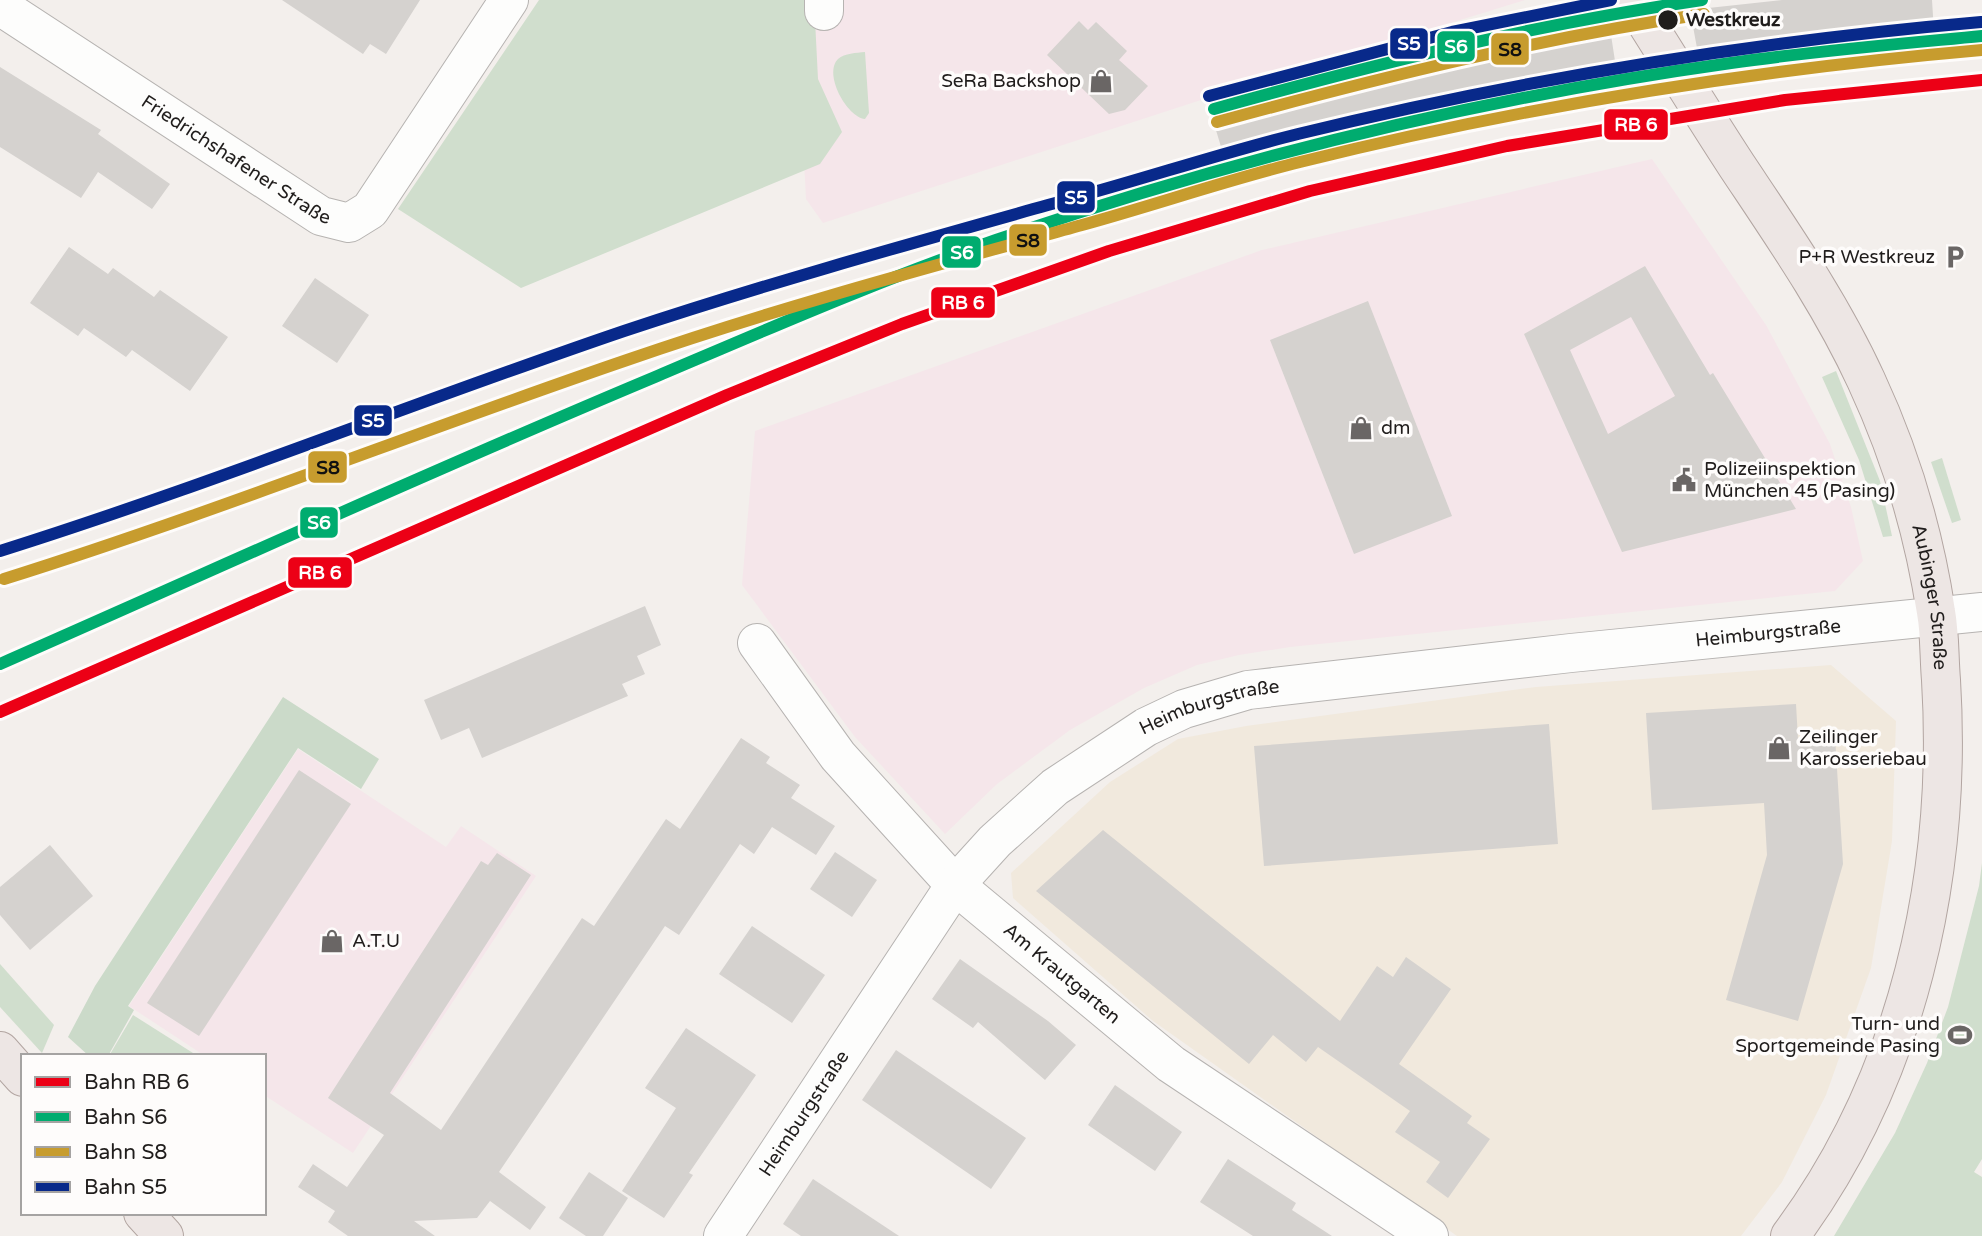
<svg xmlns="http://www.w3.org/2000/svg" width="1982" height="1236" font-family="'Varela Round',sans-serif">
  <style>
    .commercial { fill: #f5e6ea }
    .industrial { fill: #f1e9dd }
    .green { fill: #d0decd }
    .forest { fill: #cbdac9 }
    .building { fill: #d5d2cf; fill-rule: evenodd }
    .lines { fill: none; stroke-linecap: round; stroke-linejoin: round }
    .minor-casing { stroke: #b6b3b1; stroke-width: 40 }
    .major-casing { stroke: #b2a5a1; stroke-width: 40 }
    .minor { stroke: #fdfdfc; stroke-width: 38 }
    .major { stroke: #ede6e4; stroke-width: 38 }
    .rail-1-casing { stroke: #fefcfb; stroke-width: 18 }
    .rail-2-casing { stroke: #fefcfb; stroke-width: 18 }
    .rail-3-casing { stroke: #fefcfb; stroke-width: 18 }
    .rail-4-casing { stroke: #fefcfb; stroke-width: 18 }
    .rail-1 { stroke: #ec0016; stroke-width: 12 }
    .rail-2 { stroke: #00ac6f; stroke-width: 12 }
    .rail-3 { stroke: #c79c2e; stroke-width: 12 }
    .rail-4 { stroke: #08298a; stroke-width: 12 }
    .stop-dot { fill: #201d1c; stroke: #fefcfb; stroke-width: 2.5 }
    .labels { text-anchor: middle; dominant-baseline: central; stroke-width: 7; stroke-linejoin: round; paint-order: stroke }
    .stop-label { font-size: 19px; font-weight: bold; fill: #201d1c; stroke: #fefcfb; text-anchor: start }
    .poi-label { font-size: 19px; fill: #201d1c; stroke: #fefcfb; text-anchor: start }
    .street-label { font-size: 19px; fill: #201d1c; stroke: #fefcfb }
    .line-badge { stroke: #fefcfb; stroke-width: 2.5 }
    .badge-label { font-size: 19px; text-anchor: middle; font-weight: bold; fill: #fff }
    .pale-badge-label { font-size: 19px; text-anchor: middle; font-weight: bold; fill: #111 }
  </style>
  <rect width="100%" height="100%" fill="#f3efec"/>
  <g class="commercial">
    <path d="M796 0H1525L1201 100 823 223 806 199Z"/>
    <path d="M1652 159 1766 325 1830 444 1851 507 1863 561 1835 591 1290 647 1239 655 1197 665 1144 688 1070 730 997 784 945 834 855 737 742 585 755 431 1262 250Z"/>
    <path d="M298 749 446 847 461 826 536 876 353 1153 264 1095V1056H205L129 1006Z"/>
  </g>
  <path class="industrial" d="M1831 665 1896 721 1892 841 1871 968 1826 1095 1782 1182 1741 1236H1457L1153 1021 1013 898 1011 873 1110 782 1178 739 1246 726 1536 687Z"/>
  <g class="green">
    <path d="M539 0H814L818 79 842 132 820 164 521 288 398 209Z"/>
    <path d="M865 52 869 113 865 119C847 117 823 74 838 59 845 53 856 53 865 52Z"/>
    <path d="M1836 371 1880 481 1892 536 1883 537 1859 460 1822 377Z"/>
    <path d="M1942 458 1961 520 1952 523 1931 462Z"/>
    <path d="M1982 863V1159L1974 1172 1982 1177V1236H1834L1895 1133 1927 1063 1948 1007 1979 886Z"/>
    <path d="M0 964 54 1025 42 1053 0 1007Z"/>
    <path d="M133 1015 193 1053 191 1056H109Z"/>
  </g>
  <path class="forest" d="M283 697 379 759 361 789 298 748 128 1006 134 1010 108 1056H89L68 1037 95 986Z"/>
  <g class="building">
    <path d="M282 0H420L386 54 370 44 363 54Z"/>
    <path d="M1782 0H1932L1934 32 1816 44 1699 59 1690 10Z"/>
    <path d="M1079 21 1088 30 1096 22 1127 51 1119 60 1148 86 1125 110 1109 114 1047 55Z"/>
    <path d="M1609 22 1617 74 1444 108 1225 160 1212 117 1386 71 1486 47Z"/>
    <path d="M0 67 101 130 98 134 170 184 152 209 98 172 81 198 0 147Z"/>
    <path d="M69 247 108 274 113 268 154 297 160 290 228 337 190 391 132 350 126 357 84 328 78 336 30 303Z"/>
    <path d="M1645 266 1710 375 1713 373 1796 509 1622 552 1524 334ZM1631 317 1675 396 1608 434 1570 350Z"/>
    <path d="M315 278 369 315 337 363 282 326Z"/>
    <path d="M1368 301 1452 516 1354 554 1270 340Z"/>
    <path d="M645 606 661 645 637 656 645 674 622 684 628 696 482 758 469 728 441 740 424 700Z"/>
    <path d="M1796 704 1798 739 1835 737 1843 864 1798 1021 1726 1000 1767 855 1764 803 1652 810 1646 713Z"/>
    <path d="M1549 724 1558 844 1264 866 1254 746Z"/>
    <path d="M741 738 770 757 766 763 800 785 791 798 835 826 816 855 772 827 754 854 740 844 679 935 665 926 499 1172 546 1207 530 1230 490 1201 477 1218 414 1221 435 1236H348L328 1222 335 1211 298 1187 313 1164 347 1187 384 1135 328 1098 481 861 488 865 497 853 531 875 390 1093 441 1130 582 918 594 926 666 819 680 829Z"/>
    <path d="M299 770 351 804 199 1036 147 1003Z"/>
    <path d="M1103 830 1340 1021 1377 966 1393 977 1406 957 1451 989 1399 1064 1472 1116 1467 1123 1490 1139 1448 1198 1426 1182 1440 1162 1395 1132 1410 1111 1318 1047 1306 1062 1273 1035 1249 1064 1036 891Z"/>
    <path d="M50 845 93 896 30 950 0 915V887Z"/>
    <path d="M835 852 877 880 852 917 810 889Z"/>
    <path d="M752 926 825 975 792 1023 719 974Z"/>
    <path d="M960 959 1048 1021 1076 1045 1045 1080 978 1022 973 1028 932 999Z"/>
    <path d="M686 1028 756 1075 689 1173 693 1175 664 1218 622 1191 676 1108 645 1088Z"/>
    <path d="M896 1050 1026 1138 991 1189 862 1100Z"/>
    <path d="M1115 1085 1182 1132 1155 1171 1088 1125Z"/>
    <path d="M1228 1159 1296 1203 1292 1210 1332 1236H1253L1200 1202Z"/>
    <path d="M589 1172 628 1198 603 1236H586L559 1218Z"/>
    <path d="M813 1179 899 1236H801L783 1224Z"/>
  </g>
  <g class="lines">
    <g class="minor-casing">
      <g id="minor">
        <path d="M824 0V11"/>
        <path id="s1" d="M0 6 321 216 349 223 370 210 509 0"/>
        <path id="s2" d="M757 643 838 756 955 885 1171 1064 1429 1236"/>
        <path id="s3" d="M723 1236 955 885 995 841 1055 787 1146 727 1184 709 1248 690 1571 653 1982 612"/>
      </g>
    </g>
    <g class="major-casing">
      <g id="major">
        <path id="s4" d="M1632 0C1667 55 1701 111 1737 166 1783 235 1831 304 1866 380 1900 453 1924 533 1936 612 1940 634 1939 657 1941 680 1953 875 1908 1077 1790 1236"/>
        <path d="M0 1051 23 1077"/>
        <path d="M143 1213 164 1236"/>
      </g>
    </g>
    <use href="#minor" class="minor"/>
    <use href="#major" class="major"/>
    <g class="rail-1-casing">
      <path id="rail-1" d="M0 712 727 395 902 324 1109 251 1310 191 1507 146 1785 100 1982 80"/>
    </g>
    <g class="rail-2-casing">
      <g id="rail-2">
        <path d="M1214 109C1375 64 1536 24 1702 0"/>
        <path d="M0 664C218 568 435 469 655 377 768 329 880 280 996 240 1235 158 1481 98 1731 63 1814 51 1898 44 1982 36"/>
      </g>
    </g>
    <g class="rail-3-casing">
      <g id="rail-3">
        <path d="M1217 122C1378 78 1539 38 1704 14"/>
        <path d="M4 579C214 513 419 431 627 360 777 308 930 267 1082 225 1155 205 1227 180 1300 162 1525 106 1752 70 1982 50"/>
      </g>
    </g>
    <g class="rail-4-casing">
      <g id="rail-4">
        <path d="M1209 96 1452 32 1611 0"/>
        <path d="M0 551C210 485 415 402 624 331 774 281 927 239 1080 196 1153 176 1225 152 1298 134 1523 79 1750 42 1981 22"/>
      </g>
    </g>
    <use href="#rail-1" class="rail-1"/>
    <use href="#rail-2" class="rail-2"/>
    <use href="#rail-3" class="rail-3"/>
    <use href="#rail-4" class="rail-4"/>
  </g>
  <defs>
    <g id="shop-bare" transform="scale(1.89)"><path d="M-5-2.5h2.3a2.7 3.5 0 0 1 5.4 0H5L5.5 6h-11ZM-1.5-2.5h3a1.5 2.3 0 0 0-3 0Z" fill="#6a6665" stroke="#fefcfb" stroke-width="2.5" paint-order="stroke"/></g>
    <g id="parking-bare" transform="scale(1.89)"><path d="M-3.5-5.5H1a3.5 3.5 0 0 1 0 7H-1V5.5H-3.5ZM-1-3.4V-.6H.8a1.4 1.4 0 0 0 0-2.8Z" fill="#6a6665" stroke="#fefcfb" stroke-width="2.5" paint-order="stroke"/></g>
    <g id="civic-bare" transform="scale(1.89)"><path d="M-.6-6.5H3V-4.5H.6V-3L4-1V1h2V6H-6V1h2V-1L-.6-3ZM-1.2 2.5V6h2.4V2.5Z" fill="#6a6665" stroke="#fefcfb" stroke-width="2.5" paint-order="stroke"/></g>
    <g id="stadium-bare" transform="scale(1.89)"><path d="M0-5a6.5 5 0 1 0 0 10a6.5 5 0 1 0 0-10ZM-3.5-1.8h7v3.6h-7Z" fill="#6a6665" stroke="#fefcfb" stroke-width="2.5" paint-order="stroke"/></g>
  </defs>
  <g fill-rule="evenodd">
    <use href="#shop-bare" x="1101" y="81"/>
    <use href="#parking-bare" x="1955" y="257"/>
    <use href="#shop-bare" x="1361" y="428"/>
    <use href="#civic-bare" x="1684" y="480"/>
    <use href="#shop-bare" x="1779" y="748"/>
    <use href="#shop-bare" x="332" y="941"/>
    <use href="#stadium-bare" x="1960" y="1035"/>
  </g>
  <circle class="stop-dot" cx="1668" cy="20" r="11"/>
  <g class="labels">
    <g class="stop-label">
      <text x="1686" y="20">Westkreuz</text>
    </g>
    <g class="poi-label">
      <text x="1081" y="81" text-anchor="end">SeRa Backshop</text>
      <text x="1935" y="257" text-anchor="end">P+R Westkreuz</text>
      <text x="1381" y="428">dm</text>
      <text x="1704" y="469">Polizeiinspektion<tspan x="1704" dy="22">München 45 (Pasing)</tspan></text>
      <text x="1799" y="737">Zeilinger<tspan x="1799" dy="22">Karosseriebau</tspan></text>
      <text x="352" y="941">A.T.U</text>
      <text x="1940" y="1024" text-anchor="end">Turn- und<tspan x="1940" dy="22">Sportgemeinde Pasing</tspan></text>
    </g>
    <g class="street-label">
      <text stroke="none"><textPath href="#s1" startOffset="282">Friedrichshafener Straße</textPath></text>
      <text stroke="none"><textPath href="#s4" startOffset="674">Aubinger Straße</textPath></text>
      <text stroke="none"><textPath href="#s3" startOffset="1302">Heimburgstraße</textPath></text>
      <text stroke="none"><textPath href="#s3" startOffset="737">Heimburgstraße</textPath></text>
      <text stroke="none"><textPath href="#s2" startOffset="452">Am Krautgarten</textPath></text>
      <text stroke="none"><textPath href="#s3" startOffset="147">Heimburgstraße</textPath></text>
    </g>
  </g>
  <g class="line-badge">
    <rect x="1389" y="27" width="40" height="33" rx="7" fill="#08298a"/>
    <rect x="1436" y="30" width="40" height="33" rx="7" fill="#00ac6f"/>
    <rect x="1490" y="32" width="40" height="34" rx="7" fill="#c79c2e"/>
    <rect x="1603" y="108" width="66" height="33" rx="7" fill="#ec0016"/>
    <rect x="1056" y="180" width="40" height="34" rx="7" fill="#08298a"/>
    <rect x="1008" y="223" width="40" height="34" rx="7" fill="#c79c2e"/>
    <rect x="941" y="235" width="41" height="34" rx="7" fill="#00ac6f"/>
    <rect x="930" y="286" width="66" height="33" rx="7" fill="#ec0016"/>
    <rect x="353" y="404" width="40" height="33" rx="7" fill="#08298a"/>
    <rect x="307" y="450" width="41" height="34" rx="7" fill="#c79c2e"/>
    <rect x="299" y="506" width="40" height="33" rx="7" fill="#00ac6f"/>
    <rect x="287" y="556" width="66" height="33" rx="7" fill="#ec0016"/>
  </g>
  <g class="badge-label">
    <text x="1409" y="50">S5</text>
    <text x="1456" y="53">S6</text>
    <text x="1636" y="131">RB 6</text>
    <text x="1076" y="204">S5</text>
    <text x="962" y="259">S6</text>
    <text x="963" y="309">RB 6</text>
    <text x="373" y="427">S5</text>
    <text x="319" y="529">S6</text>
    <text x="320" y="579">RB 6</text>
  </g>
  <g class="pale-badge-label">
    <text x="1510" y="56">S8</text>
    <text x="1028" y="247">S8</text>
    <text x="328" y="474">S8</text>
  </g>
  <rect x="21" y="1054" width="245" height="161" fill="#fefcfb" stroke="#a5a3a2" stroke-width="2"/>
  <rect x="35" y="1077" width="35" height="10" fill="#ec0016" stroke="#a5a3a2" stroke-width="2"/>
  <text x="84" y="1089" font-size="21" fill="#201d1c">Bahn RB 6</text>
  <rect x="35" y="1112" width="35" height="10" fill="#00ac6f" stroke="#a5a3a2" stroke-width="2"/>
  <text x="84" y="1124" font-size="21" fill="#201d1c">Bahn S6</text>
  <rect x="35" y="1147" width="35" height="10" fill="#c79c2e" stroke="#a5a3a2" stroke-width="2"/>
  <text x="84" y="1159" font-size="21" fill="#201d1c">Bahn S8</text>
  <rect x="35" y="1182" width="35" height="10" fill="#08298a" stroke="#a5a3a2" stroke-width="2"/>
  <text x="84" y="1194" font-size="21" fill="#201d1c">Bahn S5</text>
</svg>
